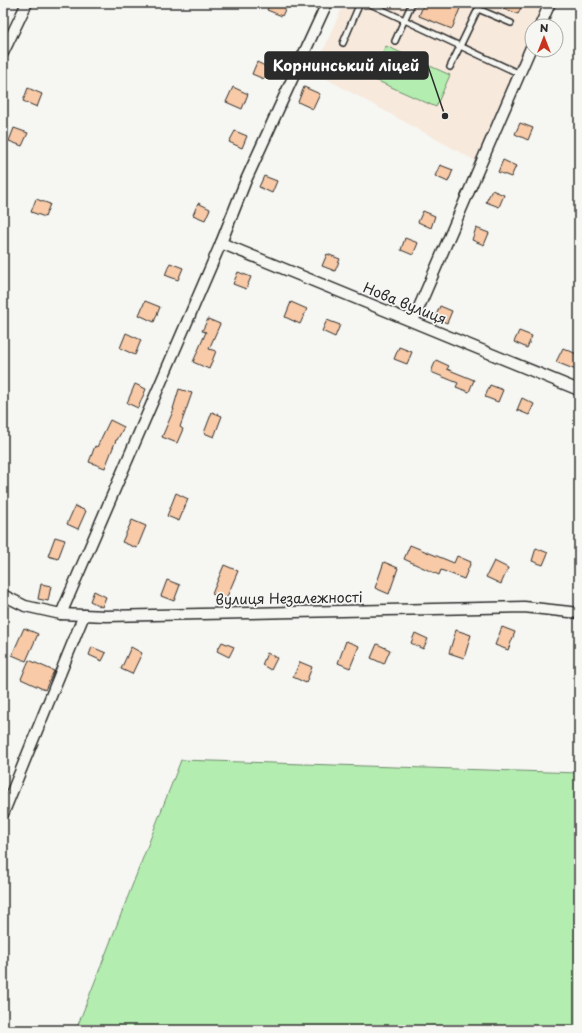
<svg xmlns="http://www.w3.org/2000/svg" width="582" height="1033" font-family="'Playpen Sans',sans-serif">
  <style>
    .built { fill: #f7e9dc }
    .green { fill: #b4edb0; stroke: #708c6e }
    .building { fill: #f8caa7; stroke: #2b2b2b }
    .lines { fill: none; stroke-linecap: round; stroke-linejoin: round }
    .lane-casing { stroke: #2b2b2b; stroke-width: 8 }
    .street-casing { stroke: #2b2b2b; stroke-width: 13 }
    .lane { stroke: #f6f6f2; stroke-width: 5 }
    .street { stroke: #f6f6f2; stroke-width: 10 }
    .labels { text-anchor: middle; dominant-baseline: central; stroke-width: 3.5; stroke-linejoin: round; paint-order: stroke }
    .street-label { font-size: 14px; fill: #2b2b2b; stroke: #f6f6f2 }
    .leader { fill: none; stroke: #2b2b2b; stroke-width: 1.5 }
    .callout-dot { fill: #2b2b2b; stroke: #f6f6f2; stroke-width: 1.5 }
    .callout { fill: #2b2b2b; stroke: #2b2b2b; stroke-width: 1.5 }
    .callout-label { font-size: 15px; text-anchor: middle; font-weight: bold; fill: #fff }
  </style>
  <rect width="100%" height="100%" fill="#f6f6f2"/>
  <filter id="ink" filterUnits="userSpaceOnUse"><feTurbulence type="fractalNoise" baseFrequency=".025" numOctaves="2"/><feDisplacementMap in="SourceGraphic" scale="8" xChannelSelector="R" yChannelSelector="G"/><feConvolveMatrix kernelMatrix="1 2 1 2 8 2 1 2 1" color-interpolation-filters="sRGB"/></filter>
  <g filter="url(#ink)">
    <path class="built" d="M344 3H543L476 161 314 72Z"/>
    <g class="green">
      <path d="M386 46 450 75 436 107 371 78Z"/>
      <path d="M181 760 579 773V1030H76Z"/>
    </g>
    <g class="building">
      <path d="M270 3H288L282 16 267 10Z"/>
      <path d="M424 3H462L452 29 419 16Z"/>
      <path d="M491 3H523L518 14Z"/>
      <path d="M257 62 269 68 264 79 252 74Z"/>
      <path d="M233 87 248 94 242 109 226 102Z"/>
      <path d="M304 87 320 94 313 109 298 102Z"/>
      <path d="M28 88 42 94 37 107 23 101Z"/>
      <path d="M520 123 533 128 528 140 515 134Z"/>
      <path d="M14 128 28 133 22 146 9 141Z"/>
      <path d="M235 131 247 136 242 148 229 142Z"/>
      <path d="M503 160 516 166 511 177 498 172Z"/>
      <path d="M440 165 453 170 448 182 435 176Z"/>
      <path d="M264 176 277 181 272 193 259 187Z"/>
      <path d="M492 190 504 195 499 207 486 202Z"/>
      <path d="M36 199 50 204 45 217 31 212Z"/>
      <path d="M198 203 210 209 205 220 193 215Z"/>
      <path d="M423 211 435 216 431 228 418 222Z"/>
      <path d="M476 228 489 233 484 245 472 240Z"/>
      <path d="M405 238 418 243 413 255 401 250Z"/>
      <path d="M327 254 340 259 335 271 322 266Z"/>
      <path d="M170 263 183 268 178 280 165 275Z"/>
      <path d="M238 272 251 277 246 289 233 284Z"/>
      <path d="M145 301 160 307 154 322 139 315Z"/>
      <path d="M291 302 307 309 300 324 285 317Z"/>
      <path d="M440 306 452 311 447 323 435 318Z"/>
      <path d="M208 319 220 324 209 349 216 351 209 369 193 362 206 332 202 331Z"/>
      <path d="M327 320 340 325 335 337 322 331Z"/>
      <path d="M519 331 532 336 527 348 514 342Z"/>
      <path d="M126 333 141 340 135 355 120 348Z"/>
      <path d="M399 347 412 352 407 364 394 359Z"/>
      <path d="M563 348 579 355V363L576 370 556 362Z"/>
      <path d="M436 360 449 366 447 369 474 380 469 392 456 387 458 383 431 372Z"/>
      <path d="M135 384 146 389 138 408 127 403Z"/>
      <path d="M490 385 503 390 498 402 485 397Z"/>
      <path d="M179 389 192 393 180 427 183 429 177 443 162 437 174 409H173Z"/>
      <path d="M522 398 534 404 529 415 517 410Z"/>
      <path d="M212 412 222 416 214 437 204 433Z"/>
      <path d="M110 420 124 427 117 440H116L105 468 89 462 95 446 97 447Z"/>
      <path d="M176 493 188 499 179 521 167 516Z"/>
      <path d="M75 506 86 511 78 529 67 524Z"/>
      <path d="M132 520 146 526 137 548 122 542Z"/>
      <path d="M55 537 65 540 58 559 48 556Z"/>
      <path d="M410 545 454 563 457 556 471 562 464 579 441 570 439 575 404 559Z"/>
      <path d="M536 548 548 553 543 565 532 561Z"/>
      <path d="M494 561 508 568 501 584 486 577Z"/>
      <path d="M384 562 398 568 389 594 375 588Z"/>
      <path d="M224 565 238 571 226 599 212 594Z"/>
      <path d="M167 580 180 585 174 601 161 596Z"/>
      <path d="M41 584 51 586 48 601 38 599Z"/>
      <path d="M94 591 106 597 102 607 90 601Z"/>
      <path d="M502 627 515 632 508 650 495 645Z"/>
      <path d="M24 628 38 634 26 661 12 655Z"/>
      <path d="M456 630 471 635 464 658 449 653Z"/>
      <path d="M415 633 428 639 423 649 411 643Z"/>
      <path d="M346 641 359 646 350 668 338 663Z"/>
      <path d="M222 642 234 647 229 657 217 651Z"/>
      <path d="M377 644 390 650 384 664 371 658Z"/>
      <path d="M92 647 106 653 102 661 89 655Z"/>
      <path d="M131 647 142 653 132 674 121 669Z"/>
      <path d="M267 653 277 658 271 670 262 665Z"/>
      <path d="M29 660 54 671 45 690 21 679Z"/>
      <path d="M300 662 312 667 306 683 293 677Z"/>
    </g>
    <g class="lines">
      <g class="lane-casing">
        <g id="lane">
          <path d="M368 3 520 74"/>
          <path d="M395 41 412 3"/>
          <path d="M343 43 360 3"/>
          <path d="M450 67 478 9 511 23"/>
        </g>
      </g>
      <g class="street-casing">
        <g id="street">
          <path d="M540 26 550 3"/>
          <path d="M3 53 27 3"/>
          <path d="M221 243 579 390"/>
          <path d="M413 321 532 45"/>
          <path d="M3 595 25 606 61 614 106 616 524 607 579 613"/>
          <path d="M61 614 221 243 246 180 327 3"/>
          <path d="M3 814 84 615"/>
        </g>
      </g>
      <use href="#lane" class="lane"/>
      <use href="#street" class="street"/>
    </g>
  </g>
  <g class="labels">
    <g class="street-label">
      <text transform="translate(405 303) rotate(22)">Нова вулиця</text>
      <text transform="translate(289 598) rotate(-1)">вулиця Незалежності</text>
    </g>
  </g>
  <path class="leader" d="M445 116L428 66"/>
  <circle class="callout-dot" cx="445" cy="116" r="4"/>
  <rect class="callout" x="265" y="52" width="163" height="27" rx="4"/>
  <g class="callout-label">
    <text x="346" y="71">Корнинський ліцей</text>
  </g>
  <rect width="582" height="1033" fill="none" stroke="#f6f6f2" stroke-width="16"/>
  <rect x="8" y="8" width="566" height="1017" fill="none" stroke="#2b2b2b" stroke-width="1.5" filter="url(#ink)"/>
  <g transform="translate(544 38)"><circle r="19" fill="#f6f6f2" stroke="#a5a5a2"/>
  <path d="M0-3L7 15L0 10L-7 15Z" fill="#c8321e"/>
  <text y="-6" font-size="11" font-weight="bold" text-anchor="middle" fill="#2b2b2b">N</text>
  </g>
</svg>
